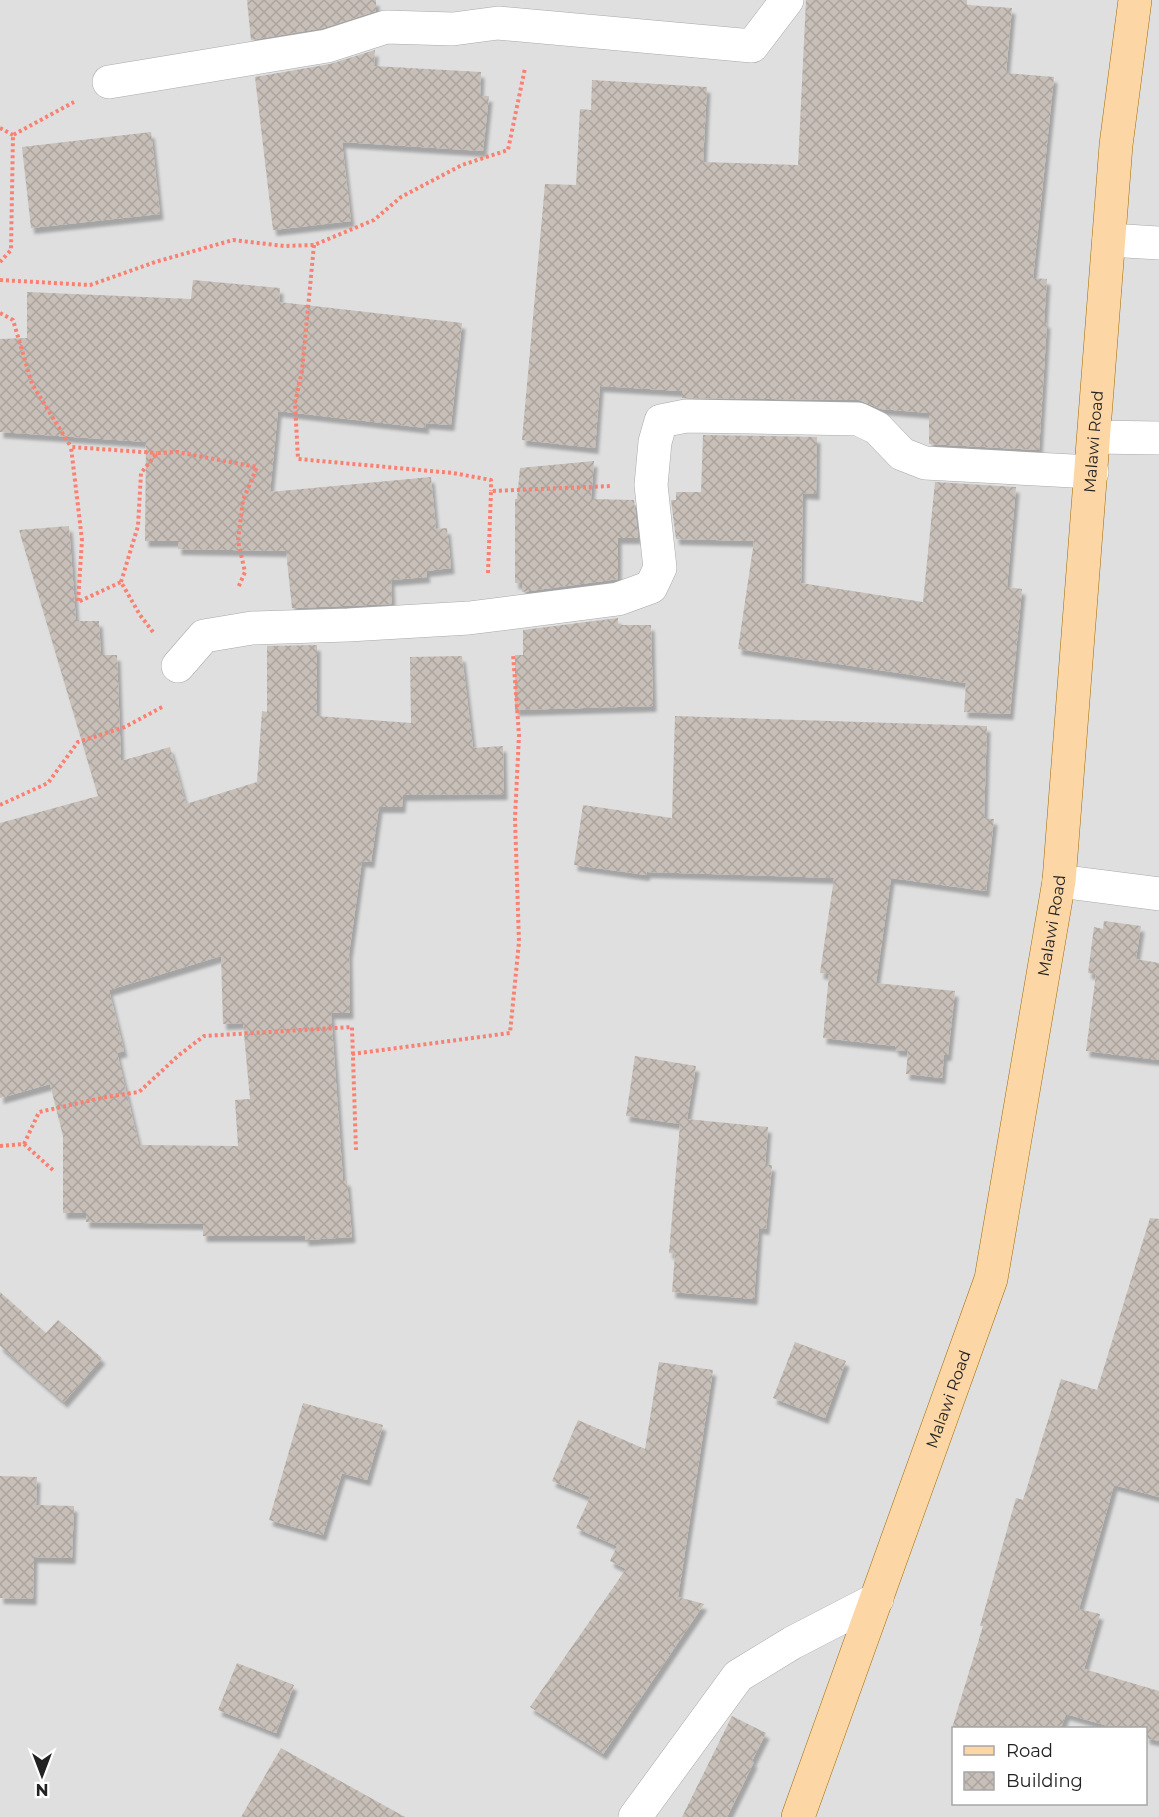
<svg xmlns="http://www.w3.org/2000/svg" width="1159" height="1817" font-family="Montserrat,sans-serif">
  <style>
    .residential { fill: #e0dfdf; fill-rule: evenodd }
    .building { fill: url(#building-cross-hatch); fill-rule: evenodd; filter: url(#shadow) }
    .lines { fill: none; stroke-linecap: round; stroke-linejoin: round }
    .minor-casing { stroke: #a9a9a9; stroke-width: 34 }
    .major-casing { stroke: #a06b00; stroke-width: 34 }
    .path { stroke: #fa8072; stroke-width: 4; stroke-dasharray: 3 3; stroke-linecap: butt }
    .minor { stroke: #fff; stroke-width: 33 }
    .major { stroke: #fcd6a4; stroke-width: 33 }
    .labels { text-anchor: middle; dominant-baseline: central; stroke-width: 6; stroke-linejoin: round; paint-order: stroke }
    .street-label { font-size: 16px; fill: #222; stroke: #fff }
  </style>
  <defs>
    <pattern id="building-cross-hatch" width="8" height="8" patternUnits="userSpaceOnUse" patternTransform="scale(1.5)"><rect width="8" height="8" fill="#c7bfb8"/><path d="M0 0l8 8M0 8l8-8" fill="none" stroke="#aba49e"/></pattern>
    <filter id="shadow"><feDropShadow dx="3.5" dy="6" stdDeviation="1.5" flood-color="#0004"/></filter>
  </defs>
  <rect width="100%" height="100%" fill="#f2efe9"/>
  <path class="residential" d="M0 0H1159V1817H0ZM954 1728H1146V1804H954Z"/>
  <g class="building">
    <path d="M247 0H376V11L323 28 251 40Z"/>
    <path d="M806 0H967V5L1012 8 1006 73 1054 77 1033 278 1047 279 1044 322H1047L1039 450 929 444V413L881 409 859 400 682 398V391L600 386 595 448 522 440 545 184 576 185 580 109 591 110 592 80 707 87 703 162 798 165Z"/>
    <path d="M375 50 374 66 481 72 480 96H489L483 151 342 142 351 221 273 230 255 77 330 64Z"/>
    <path d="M151 132 160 214 31 228 22 147Z"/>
    <path d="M193 280 280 288 279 302 462 323 451 425 425 423 426 428 278 411 270 492 431 477 436 529 447 528 451 568 426 571 427 577 391 580 392 604 292 608 286 551 178 549V541H145L146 442 0 432V339L27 338V292L191 299Z"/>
    <path d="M703 435 817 437 816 494 803 493 801 583 923 602 935 482 1016 487 1007 587 1022 589 1010 714 964 712 966 683 738 649 754 541 676 539 671 500H676V492H701Z"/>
    <path d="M594 461 591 499 634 500 638 538H618V579L522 592V583H515V499H517L520 468Z"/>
    <path d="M69 526 76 621H99L101 655H117L121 761 170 747 186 804 257 782 262 711 267 712V646L317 645V716L411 723 410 657 462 656 473 748 503 746 504 794 403 795 402 807H379L371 862 362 861 349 954 350 1013H331L343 1180H347L352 1237 305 1240V1236H203V1224L86 1222V1213H63V1136L50 1084 0 1098V823L98 796 19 530ZM221 956 223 1024 243 1023 250 1099 235 1100 238 1146 139 1145 117 1053 124 1051 109 990Z"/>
    <path d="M618 618V625H651L653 706 515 710V655H523V630Z"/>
    <path d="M675 716 987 726 984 818 994 819 986 891 891 878 876 983 955 991 948 1055H944L942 1078 906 1074 908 1051 895 1050V1046L823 1038 829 974 820 973 834 878 647 872 646 875 574 865 583 805 672 818Z"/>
    <path d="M1104 921 1141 926 1136 959 1159 963V1060L1086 1051 1096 974 1088 973 1094 927 1103 929Z"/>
    <path d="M635 1056 696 1066 687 1119 768 1127 765 1165H772L766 1229 759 1228 754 1299 672 1292 675 1254 669 1253 680 1124 626 1116Z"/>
    <path d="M1150 1218 1159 1219V1497L1114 1485 1079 1609 1100 1614 1084 1669 1159 1691V1741L1146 1738V1728H1115L1066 1714 1061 1728H952L983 1626H980L1016 1498 1023 1500 1061 1379 1097 1390Z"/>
    <path d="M0 1292 46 1333 58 1320 102 1358 64 1402 0 1346Z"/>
    <path d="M795 1342 846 1361 825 1418 773 1398Z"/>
    <path d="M659 1362 713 1370 678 1597 704 1604 603 1754 530 1707 626 1569 610 1561 617 1546 576 1528 590 1497 552 1481 578 1420 645 1449Z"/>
    <path d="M303 1403 383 1425 367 1480 342 1473 323 1535 269 1520Z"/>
    <path d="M0 1476 37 1477 36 1505 74 1506 72 1558 34 1557 33 1599 0 1598Z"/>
    <path d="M237 1663 294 1685 276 1733 218 1710Z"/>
    <path d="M732 1716 766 1733 752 1761 754 1762 727 1817H682Z"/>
    <path d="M281 1748 405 1817H241Z"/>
  </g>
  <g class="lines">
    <g class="minor-casing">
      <g id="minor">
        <path d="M109 82 327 46 386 27 453 29 498 23 752 46 787 0"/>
        <path d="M1109 240 1159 243"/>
        <path d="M1094 437 1159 438"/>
        <path d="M178 666 204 636 252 628 348 625 469 618 618 599 651 587 660 568 651 485 655 442 661 421 686 416 858 419 877 428 902 454 925 463 1092 472"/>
        <path d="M1059 881 1159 894"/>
        <path d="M635 1817 738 1676 792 1643 877 1599"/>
      </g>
    </g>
    <g class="major-casing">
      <g id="major">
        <path id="s1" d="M798 1817 991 1279 1059 881 1116 145 1135 0"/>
      </g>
    </g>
    <g class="path">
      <path d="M0 128 13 135"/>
      <path d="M314 245 302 371 295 403 298 459 453 473 491 480V491"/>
      <path d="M0 262 11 250 13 135 74 102"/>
      <path d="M0 280 90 285 155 262 233 240 284 246 314 245 374 220 401 197 462 165 508 150 525 68"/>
      <path d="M0 313 13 320 32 384 71 447"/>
      <path d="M488 573 491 491 611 486"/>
      <path d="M121 582 138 526 141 473 157 453 177 452 257 467 243 500 238 541 245 572 238 588"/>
      <path d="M153 632 140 615 121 582 78 602 82 540 71 447 157 453"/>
      <path d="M0 805 48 783 78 742 125 727 164 706"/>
      <path d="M352 1054 510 1033 519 942 515 818 519 735 513 654"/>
      <path d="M24 1144 39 1112 106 1097 139 1092 179 1055 204 1036 352 1027 356 1150"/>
      <path d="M0 1146 24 1144 55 1172"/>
    </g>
    <use href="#minor" class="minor"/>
    <use href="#major" class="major"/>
  </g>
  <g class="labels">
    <g class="street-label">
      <text stroke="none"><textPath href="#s1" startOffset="1416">Malawi Road</textPath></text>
      <text stroke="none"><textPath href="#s1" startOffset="930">Malawi Road</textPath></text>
      <text stroke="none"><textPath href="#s1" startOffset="444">Malawi Road</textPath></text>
    </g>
  </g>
  <rect x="952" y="1727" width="195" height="78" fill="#ffffff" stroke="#a7a7a7" stroke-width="1.5"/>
  <rect x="964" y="1746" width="30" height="9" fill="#fcd6a4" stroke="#a7a7a7" stroke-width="1.5"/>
  <text x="1006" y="1757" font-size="18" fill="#222222">Road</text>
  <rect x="964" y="1772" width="30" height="18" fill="url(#building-cross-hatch)" stroke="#a7a7a7" stroke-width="1.5"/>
  <text x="1006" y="1787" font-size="18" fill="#222222">Building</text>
  <g transform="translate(42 1775) rotate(180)" stroke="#ffffff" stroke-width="4.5" paint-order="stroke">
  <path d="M0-4.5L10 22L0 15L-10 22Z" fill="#222222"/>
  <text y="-9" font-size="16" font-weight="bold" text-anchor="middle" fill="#222222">N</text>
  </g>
</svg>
